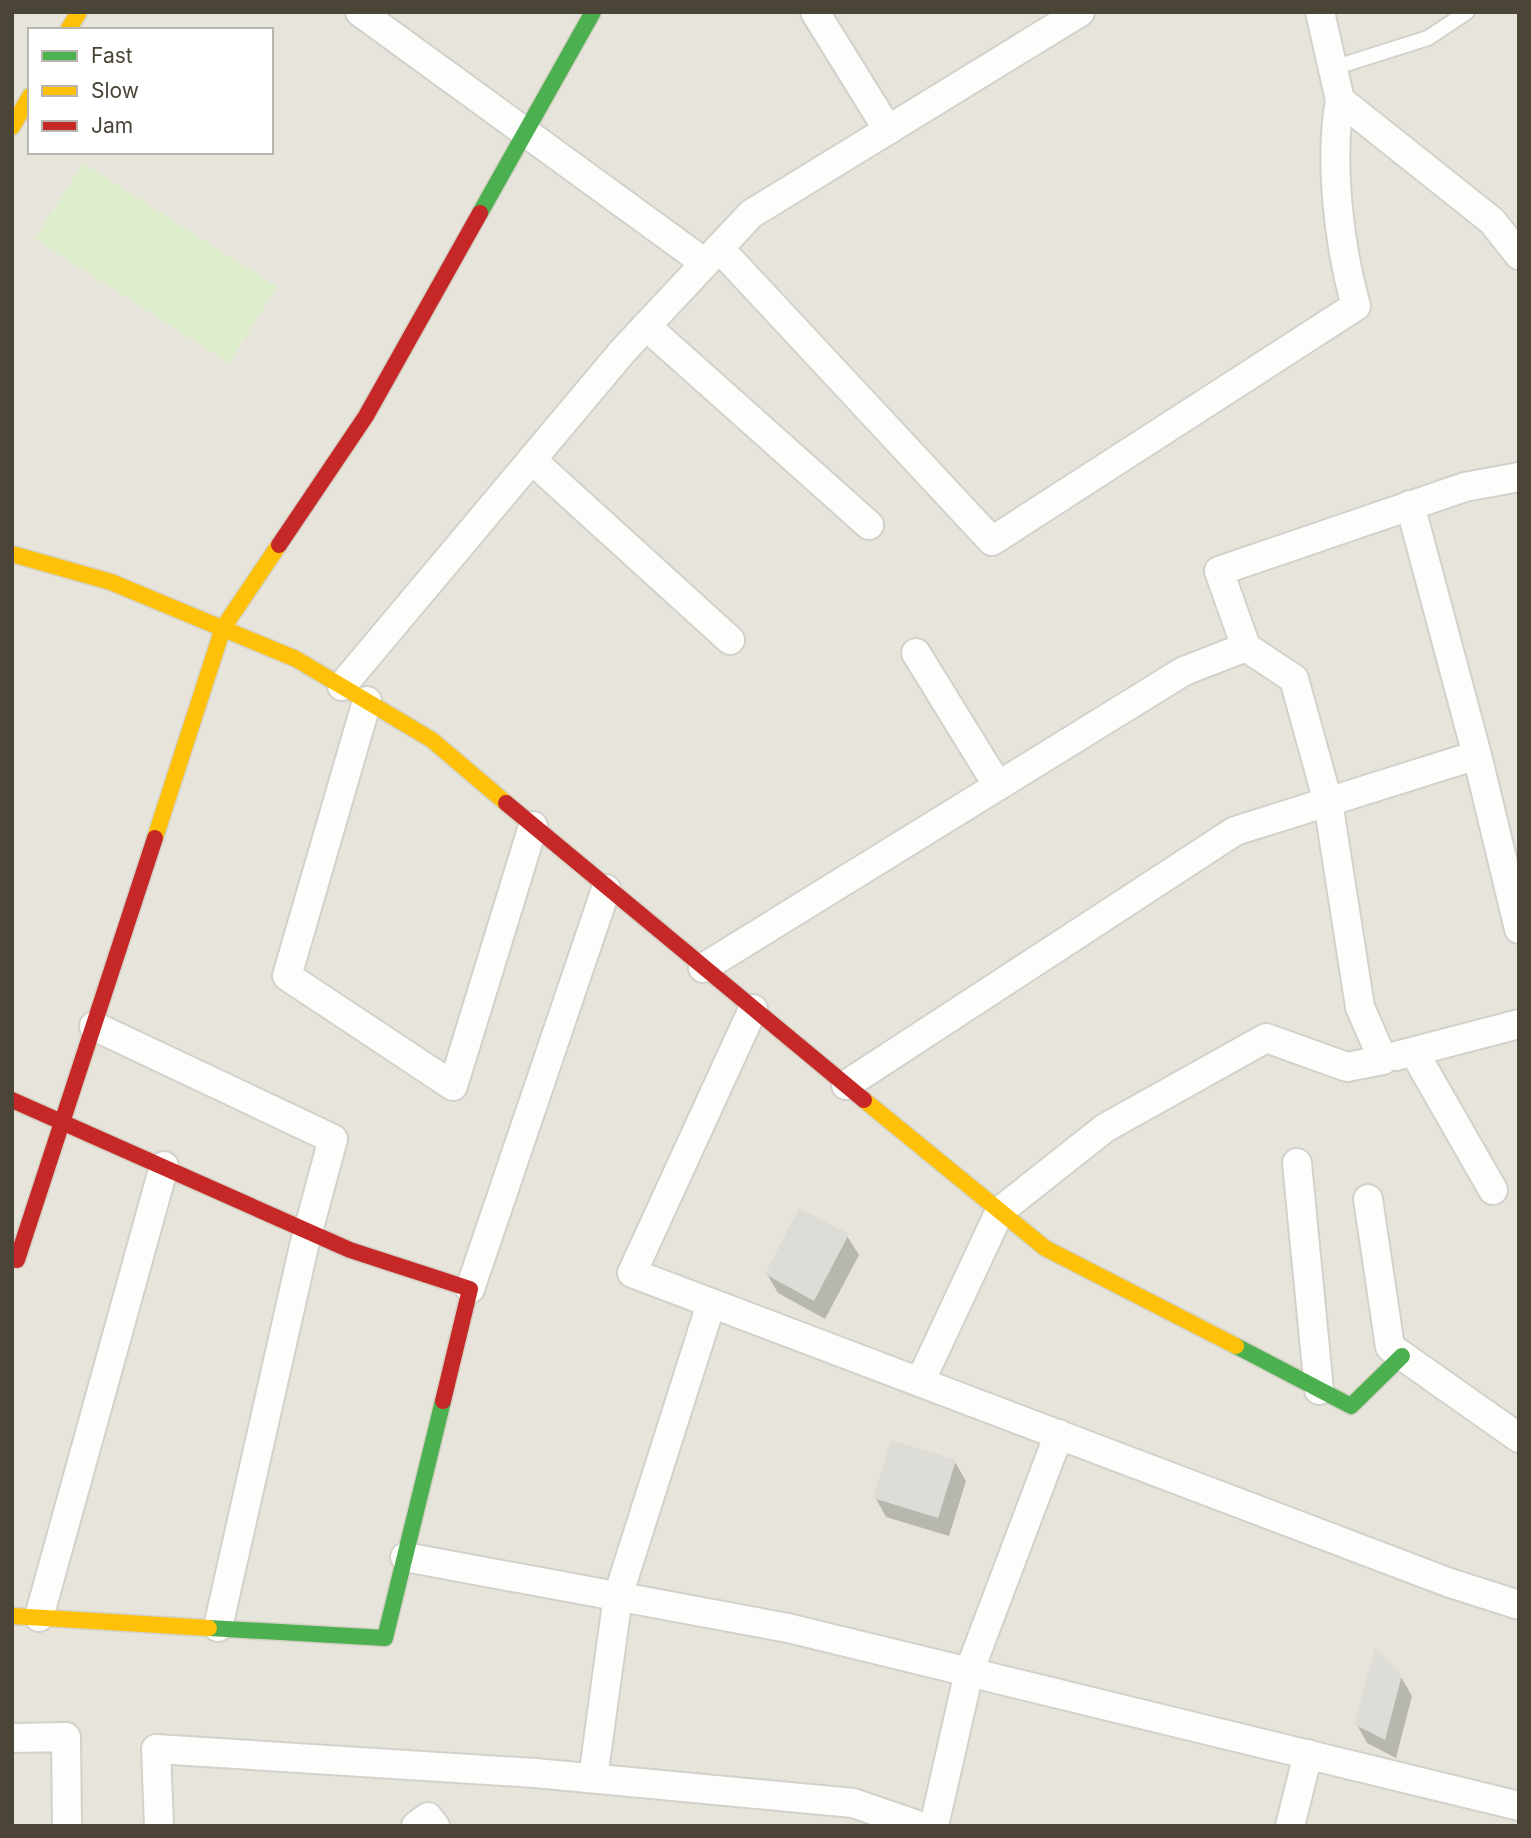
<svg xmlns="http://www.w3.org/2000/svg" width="1531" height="1838" font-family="Inter,sans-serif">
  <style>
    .residential { fill: #e7e5db; fill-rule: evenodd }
    .green { fill: #dfefce }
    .shadow { fill: #0003 }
    .building { fill: #dedcd6 }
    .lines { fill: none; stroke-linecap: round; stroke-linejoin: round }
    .lane-casing { stroke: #d2d1cb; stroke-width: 18 }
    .street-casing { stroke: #d2d1cb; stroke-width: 32 }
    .fast-casing { stroke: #d4d1c5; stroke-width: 19 }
    .slow-casing { stroke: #d4d1c5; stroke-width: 19 }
    .jam-casing { stroke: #d4d1c5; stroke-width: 19 }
    .lane { stroke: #fdfdfc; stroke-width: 14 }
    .street { stroke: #fdfdfc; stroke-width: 28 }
    .fast { stroke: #4caf50; stroke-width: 16 }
    .slow { stroke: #ffc107; stroke-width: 16 }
    .jam { stroke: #c62828; stroke-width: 16 }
  </style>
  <rect width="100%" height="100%" fill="#f4f3ee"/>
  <path class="residential" d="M12 12H1519V1826H12ZM30 30H271V152H30Z"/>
  <path class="green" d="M83 163 277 287 229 363 35 239Z"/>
  <g class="shadow">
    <path d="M847 1236 859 1255 825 1319 778 1293 767 1274Z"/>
    <path d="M955 1462 966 1481 949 1536 886 1517 875 1497Z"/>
    <path d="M1401 1677 1412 1696 1396 1758 1367 1743 1356 1723Z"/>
  </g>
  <g class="building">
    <path d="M799 1208 849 1234 814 1301 765 1274Z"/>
    <path d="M891 1440 956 1460 938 1518 873 1498Z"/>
    <path d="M1375 1648 1402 1675 1385 1740 1354 1724Z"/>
  </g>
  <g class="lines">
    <g class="lane-casing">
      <path id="lane" d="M1333 68 1428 38 1467 12"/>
    </g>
    <g class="street-casing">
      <g id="street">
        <path d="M360 12 705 263"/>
        <path d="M815 12 888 130"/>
        <path d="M1320 12 1340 100 1492 221 1519 255"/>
        <path d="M719 248 992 541 1356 306C1339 246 1329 161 1340 100"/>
        <path d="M646 326 869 525"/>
        <path d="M532 460 730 640"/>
        <path d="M1410 505 1477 755 1519 929"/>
        <path d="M916 653 998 786"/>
        <path d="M342 686 622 352 751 214 1080 12"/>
        <path d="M367 701 287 976 453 1086 533 826"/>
        <path d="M703 968 1184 671 1246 647 1219 571 1465 487 1519 477"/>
        <path d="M753 1009 632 1273 1450 1583 1519 1605"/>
        <path d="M94 1026 333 1139 304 1246 218 1627"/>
        <path d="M1414 1052 1493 1190"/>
        <path d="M1396 1056 1519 1024"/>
        <path d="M846 1085 1235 831 1477 755"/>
        <path d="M1297 1163 1319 1390"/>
        <path d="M1368 1199 1390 1347 1519 1438"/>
        <path d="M470 1289 606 889"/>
        <path d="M920 1382 1000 1211 1105 1128 1266 1038 1347 1067 1383 1060 1360 1007 1328 802 1294 679 1246 647"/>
        <path d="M405 1557 788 1628 1519 1806"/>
        <path d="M39 1617 164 1166"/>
        <path d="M12 1738 66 1737 67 1826"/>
        <path d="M593 1778 618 1596 711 1304"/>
        <path d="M159 1826 156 1749 535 1773 853 1803 920 1826"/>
        <path d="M416 1826 428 1817 435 1826"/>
        <path d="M934 1826 969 1672 1059 1434"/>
        <path d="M1290 1826 1308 1754"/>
      </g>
    </g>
    <g class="fast-casing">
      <g id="fast">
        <path d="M480 213 593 12"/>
        <path d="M1236 1346 1351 1406 1402 1356"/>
        <path d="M209 1628 385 1638 443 1401"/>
      </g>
    </g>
    <g class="slow-casing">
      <g id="slow">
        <path d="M68 30 79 12"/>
        <path d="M12 127 30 96"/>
        <path d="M12 554 111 582 296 659 432 740 506 803"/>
        <path d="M155 838 223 628 279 545"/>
        <path d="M864 1100 1045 1248 1236 1346"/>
        <path d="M12 1616 209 1628"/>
      </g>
    </g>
    <g class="jam-casing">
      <g id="jam">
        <path d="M279 545 366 416 480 213"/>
        <path d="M506 803 864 1100"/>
        <path d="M12 1100 350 1250 470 1289 443 1401"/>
        <path d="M12 1258 17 1260 155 838"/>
      </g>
    </g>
    <use href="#lane" class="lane"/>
    <use href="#street" class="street"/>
    <use href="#fast" class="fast"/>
    <use href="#slow" class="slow"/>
    <use href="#jam" class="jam"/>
  </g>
  <rect width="1531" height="1838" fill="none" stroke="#4b4538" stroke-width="28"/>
  <rect x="28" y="28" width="245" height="126" fill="#ffffff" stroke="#b7b5af" stroke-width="2"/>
  <rect x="42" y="51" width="35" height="10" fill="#4caf50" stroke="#b7b5af" stroke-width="2"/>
  <text x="91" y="63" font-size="21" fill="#4b4538">Fast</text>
  <rect x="42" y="86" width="35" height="10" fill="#ffc107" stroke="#b7b5af" stroke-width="2"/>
  <text x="91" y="98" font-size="21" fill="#4b4538">Slow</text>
  <rect x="42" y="121" width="35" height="10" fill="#c62828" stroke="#b7b5af" stroke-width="2"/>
  <text x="91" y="133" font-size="21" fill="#4b4538">Jam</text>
</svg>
